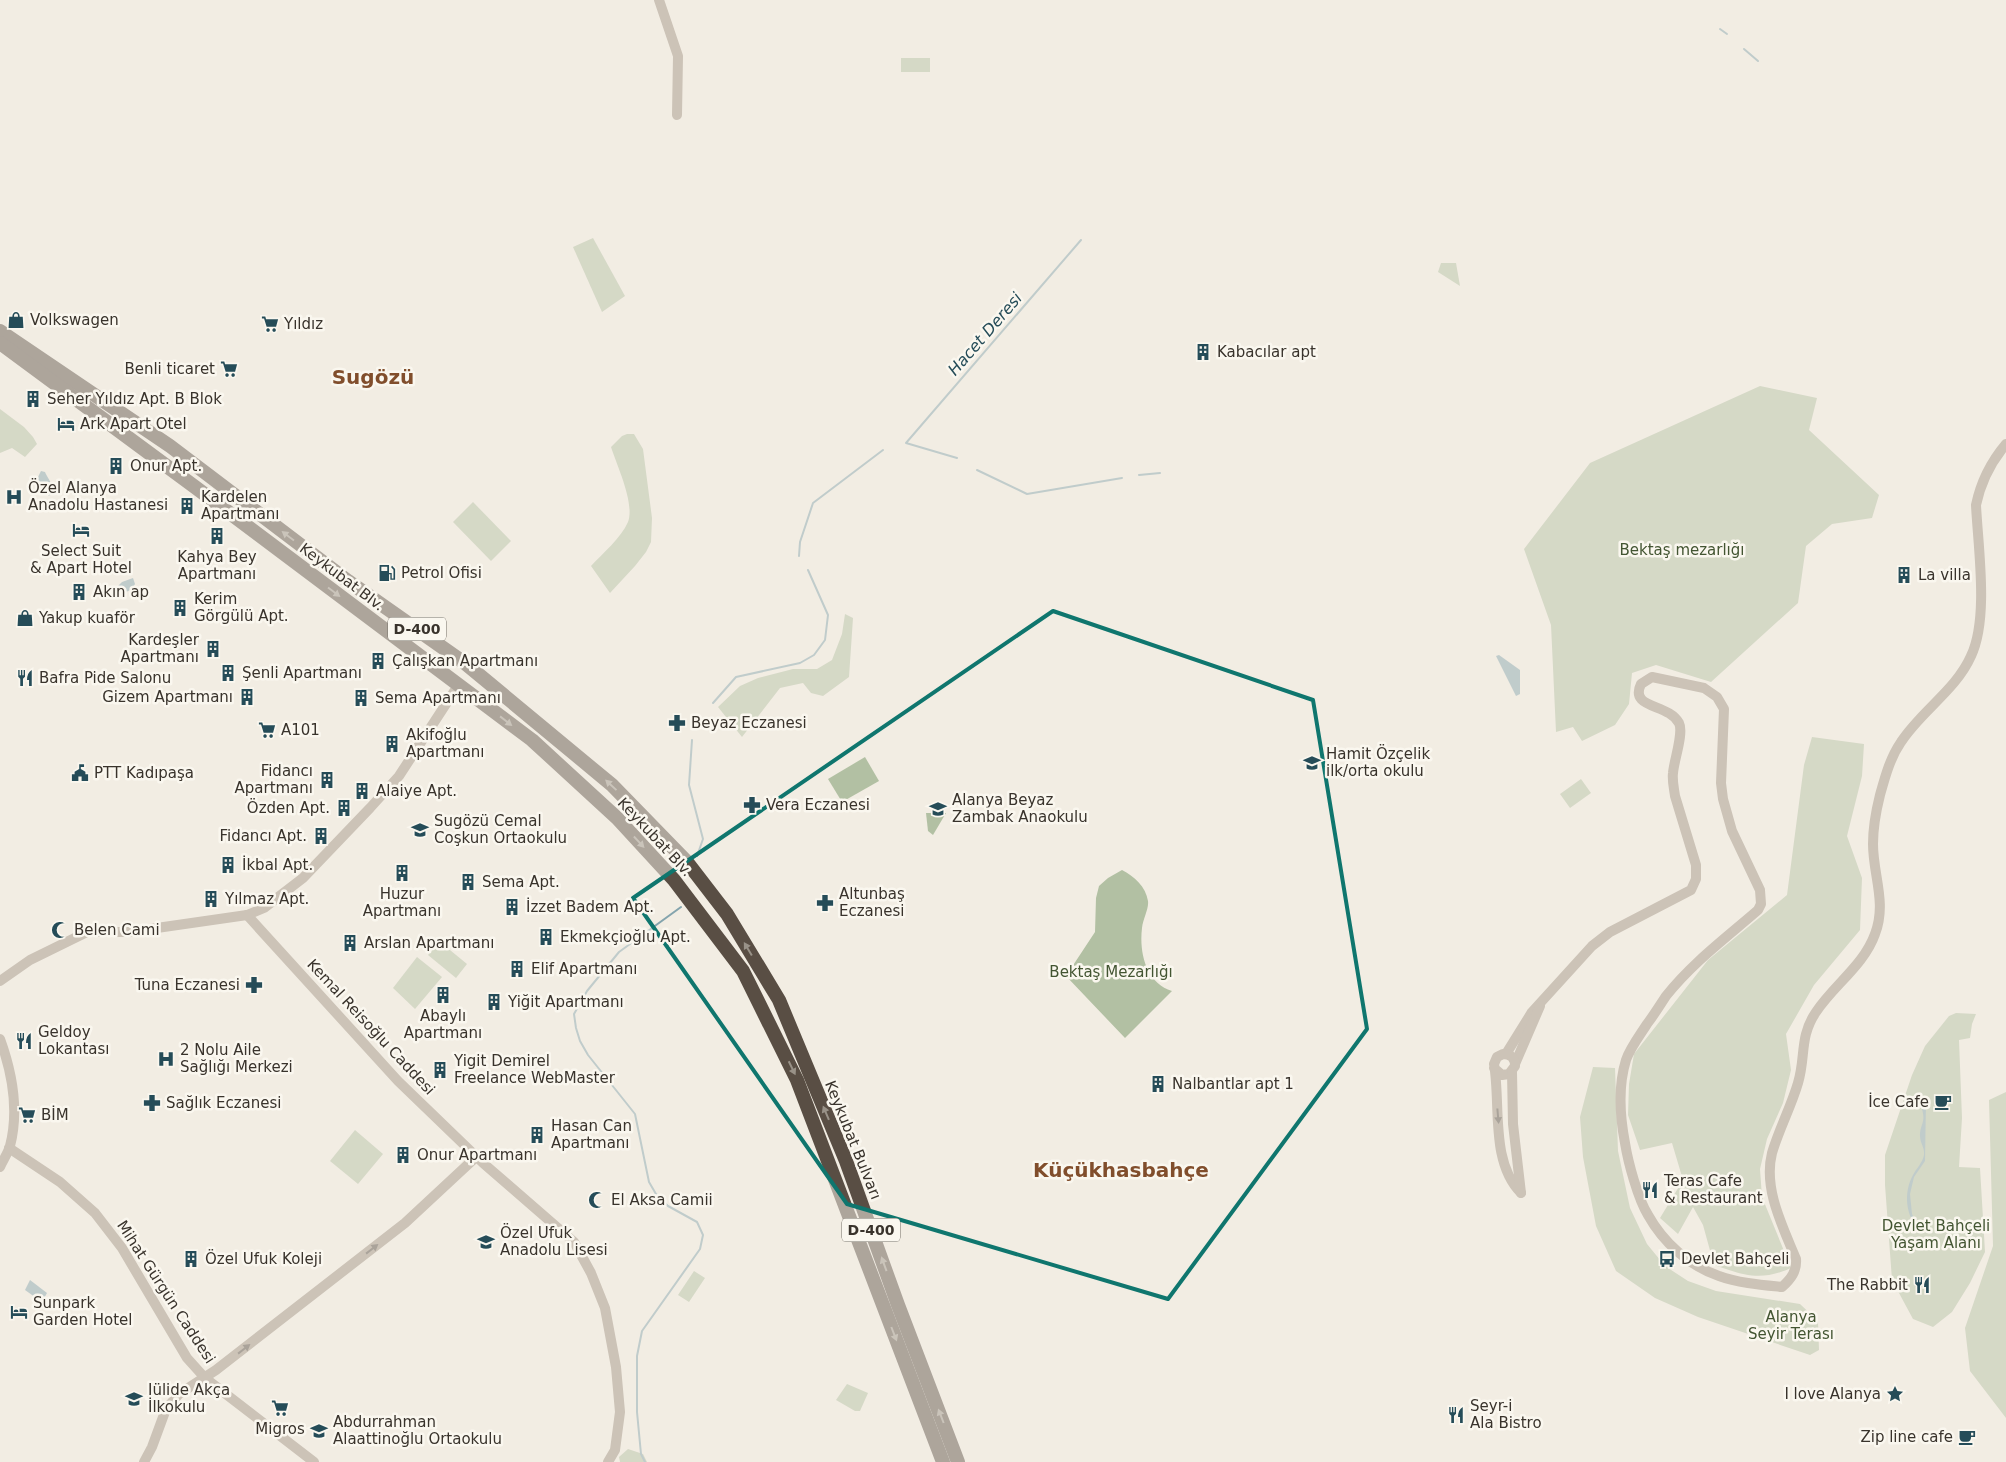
<svg xmlns="http://www.w3.org/2000/svg" width="2006" height="1462" font-family="'DejaVu Sans',sans-serif">
  <style>
    .green { fill: #b2c0a3 }
    .water { fill: #84a4ad }
    .lines { fill: none; stroke-linecap: round; stroke-linejoin: round }
    .stream { stroke: #84a4ad; stroke-width: 2 }
    .secondary { stroke: #9d9080; stroke-width: 10 }
    .highway { stroke: #594e44; stroke-width: 14 }
    .oneway { fill: #999288 }
    .oneway2 { fill: #524a41 }
    .marked { fill: none; stroke: #0f766e; stroke-width: 4; stroke-linejoin: round }
    .labels { text-anchor: middle; dominant-baseline: central; stroke-width: 5; stroke-linejoin: round; paint-order: stroke }
    .shield { fill: #faf7ef; stroke: #736e66; stroke-width: 1 }
    .shield-label { font-size: 14px; font-weight: bold; fill: #39332c }
    .poi-label { font-size: 15px; fill: #39332c; stroke: #faf7ef; text-anchor: start }
    .park-label { font-size: 15px; fill: #435532; stroke: #faf7ef }
    .street-label { font-size: 15px; fill: #39332c; stroke: #faf7ef }
    .water-label { font-size: 16px; font-style: italic; fill: #254c58; stroke: #faf7ef }
    .district-label { font-size: 20px; font-weight: bold; fill: #814e2c; stroke: #faf7ef }
  </style>
  <rect width="100%" height="100%" fill="#f2ede3"/>
  <g class="green">
    <rect x="901" y="58" width="29" height="14"/>
    <path d="M593 238 625 296 602 312 573 247Z"/>
    <path d="M1441 263H1456L1460 286 1438 272Z"/>
    <path d="M1760 386 1817 398 1809 430 1879 495 1872 518 1832 524 1806 546 1798 603 1711 682 1656 665 1632 673 1629 704 1615 725 1582 741 1573 727 1556 732 1551 625 1524 549 1590 463Z"/>
    <path d="M0 409 24 427 33 437 37 444 25 457 12 448 0 453Z"/>
    <path d="M627 434H634L643 449 652 518 651 542 646 552 635 566 610 593 591 566C603 553 621 538 628 522 635 503 617 466 611 447L622 436Z"/>
    <path d="M473 502 511 541 491 561 453 522Z"/>
    <path d="M845 614 853 618 849 677 823 696 811 693 803 683 780 688 742 737 718 707 740 686 758 678 793 669H817L832 660 842 634Z"/>
    <path d="M1812 737 1864 744 1862 776 1847 836 1862 878 1860 930 1814 985 1786 1034 1791 1070 1783 1103 1767 1139 1760 1169 1762 1197 1791 1268C1760 1282 1744 1275 1714 1265L1703 1225 1693 1207 1678 1234 1660 1218 1683 1180 1672 1143 1640 1150 1628 1115 1629 1084 1634 1054 1708 960 1787 895 1804 765Z"/>
    <path d="M865 757 879 781 842 802 828 779Z"/>
    <path d="M1581 779 1591 793 1570 808 1560 794Z"/>
    <path d="M926 813H946L933 835 928 831Z"/>
    <path d="M1122 870C1134 876 1146 887 1148 901 1149 909 1143 919 1142 928 1139 953 1146 983 1172 991L1125 1038 1066 976 1095 932 1096 898 1099 886 1108 878Z"/>
    <path d="M439 941 467 964 456 978 428 955Z"/>
    <path d="M417 957 442 977 415 1009 393 988Z"/>
    <path d="M1956 1013 1976 1014 1972 1024 1970 1038 1959 1040 1962 1118 1959 1167 1980 1168 1985 1252 1970 1283 1952 1312 1933 1327 1913 1319 1892 1280 1885 1185V1155L1912 1075 1925 1046 1949 1016Z"/>
    <path d="M1593 1067 1615 1068 1618 1151 1630 1208 1647 1244 1665 1266 1688 1281 1716 1291 1800 1304 1818 1321 1819 1350 1810 1355 1698 1317 1655 1298 1616 1271 1596 1226 1583 1157 1580 1117Z"/>
    <path d="M2006 1092V1418L1970 1371 1965 1328 1993 1246 1989 1100Z"/>
    <path d="M355 1130 383 1154 358 1184 330 1161Z"/>
    <path d="M694 1271 705 1278 689 1302 678 1295Z"/>
    <path d="M847 1384 868 1393 860 1411H855L836 1400Z"/>
    <path d="M628 1449 643 1454 647 1462H620L619 1457Z"/>
  </g>
  <g class="water">
    <path d="M41 471 45 472C49 481 56 486 49 496L37 479Z"/>
    <path d="M133 578 135 584C131 592 123 595 117 587L122 582Z"/>
    <path d="M1499 655 1520 670V694L1516 696 1496 656Z"/>
    <path d="M1926 1101 1925 1161 1914 1177 1910 1194 1912 1214 1919 1228V1230C1906 1216 1903 1193 1913 1175 1916 1169 1923 1162 1924 1155 1925 1148 1920 1143 1920 1136 1920 1123 1927 1123 1921 1106Z"/>
    <path d="M30 1280 47 1293 43 1300H39L25 1290Z"/>
  </g>
  <g class="lines">
    <g class="stream">
      <path d="M1720 29 1727 34"/>
      <path d="M1744 49 1758 61"/>
      <path d="M957 458 906 443 1081 240"/>
      <path d="M977 470 1027 494 1122 478"/>
      <path d="M1139 475 1160 473"/>
      <path d="M799 556 800 542 813 503 883 450"/>
      <path d="M713 703 736 677 800 663 814 655 825 640 828 615 808 570"/>
      <path d="M692 740 689 785 703 839 697 856"/>
      <path d="M645 1462 641 1454 637 1412V1356L642 1331 700 1249 703 1235 697 1222 668 1206 656 1194 649 1182 635 1114 588 1055 580 1041 576 1028 574 1014 587 991 619 952 681 907"/>
    </g>
    <g class="secondary">
      <path d="M659 0 678 56 677 115"/>
      <path d="M247 915 398 1081 483 1163 574 1242 591 1273 605 1308 616 1367 620 1412 615 1450 608 1462"/>
      <path d="M0 981 30 960 87 932H129L247 915 264 908 303 878 370 808 399 776 459 684"/>
      <path d="M0 1039C12 1072 19 1111 10 1146 8 1153 3 1160 0 1167"/>
      <path d="M1506 1054 1532 1012 1592 946 1610 932 1691 890 1696 879V865L1675 796C1674 788 1672 781 1673 773 1674 760 1684 733 1679 723 1668 703 1629 709 1641 684L1652 677 1704 688 1717 697 1724 709 1721 783 1723 799 1732 831 1760 890 1761 904 1758 910C1727 937 1692 963 1666 996 1660 1005 1654 1015 1647 1024 1640 1035 1630 1048 1626 1060 1618 1086 1620 1117 1625 1143 1628 1162 1638 1199 1648 1215 1663 1242 1689 1266 1719 1276 1738 1283 1762 1285 1782 1287 1791 1279 1797 1271 1796 1259 1783 1227 1763 1189 1772 1153 1779 1129 1791 1107 1798 1083 1806 1057 1799 1037 1816 1012 1834 985 1864 965 1875 934 1887 903 1873 875 1873 844 1873 828 1876 811 1880 795 1885 777 1890 758 1901 742 1921 711 1956 690 1971 656 1989 618 1978 547 1976 505 1981 481 1990 463 2006 444"/>
      <path d="M1515 1064 1540 1006"/>
      <path d="M1494 1068 1502 1075 1509 1074 1515 1066C1515 1058 1511 1054 1503 1054L1497 1057 1494 1064C1501 1104 1490 1162 1521 1193"/>
      <path d="M1512 1072 1513 1124 1521 1193"/>
      <path d="M9 1148 60 1182 95 1213 122 1248 187 1358 205 1378 314 1462"/>
      <path d="M144 1462 152 1447 166 1409 179 1394 216 1370 405 1223 476 1157"/>
    </g>
    <g class="highway">
      <path d="M0 331 170 446 348 581 466 664 612 785 687 862 727 914 779 1000 846 1161 898 1305 958 1462"/>
      <path d="M0 343 195 487 532 740 617 818 674 880 743 971 797 1080 943 1462"/>
    </g>
  </g>
  <defs><path id="oneway-solid" d="M-6-.8H1V-3.2L6.5 0L1 3.2V.8H-6Z" transform="scale(1.25)"/></defs>
  <g class="oneway">
    <use href="#oneway-solid" transform="translate(288 536) rotate(-143)"/>
    <use href="#oneway-solid" transform="translate(334 592) rotate(37)"/>
    <use href="#oneway-solid" transform="translate(506 721) rotate(38)"/>
    <use href="#oneway-solid" transform="translate(611 785) rotate(-137)"/>
    <use href="#oneway-solid" transform="translate(639 842) rotate(47)"/>
    <use href="#oneway-solid" transform="translate(748 949) rotate(-121)"/>
    <use href="#oneway-solid" transform="translate(792 1068) rotate(64)"/>
    <use href="#oneway-solid" transform="translate(826 1113) rotate(-113)"/>
    <use href="#oneway-solid" transform="translate(884 1264) rotate(-110)"/>
    <use href="#oneway-solid" transform="translate(894 1334) rotate(69)"/>
    <use href="#oneway-solid" transform="translate(941 1416) rotate(-111)"/>
  </g>
  <g class="oneway2">
    <use href="#oneway-solid" transform="translate(1498 1116) rotate(85)"/>
    <use href="#oneway-solid" transform="translate(372 1249) rotate(-38)"/>
    <use href="#oneway-solid" transform="translate(244 1349) rotate(-38)"/>
  </g>
  <path d="M0 0H2006V1462H0ZM1053 611 1313 700 1367 1029 1168 1299 847 1204 633 898Z" fill="#f2ede3" fill-opacity=".55" fill-rule="evenodd"/>
  <path class="marked" d="M1053 611 1313 700 1367 1029 1168 1299 847 1204 633 898Z"/>
  <defs>
    <g id="shop-bare" transform="scale(1.35)"><path d="M-5-2.5h2.3a2.7 3.5 0 0 1 5.4 0H5L5.5 6h-11ZM-1.5-2.5h3a1.5 2.3 0 0 0-3 0Z" fill="#254c58" stroke="#faf7ef" stroke-width="2.5" paint-order="stroke"/></g>
    <g id="supermarket-bare" transform="scale(1.35)"><path d="M-6-5.5h2.5l.6 2H6L4.5 2H-2.5L-4.4-4H-6ZM-1.5 3.2a1.3 1.3 0 1 0 .1 0ZM3 3.2a1.3 1.3 0 1 0 .1 0Z" fill="#254c58" stroke="#faf7ef" stroke-width="2.5" paint-order="stroke"/></g>
    <g id="building-bare" transform="scale(1.35)"><path d="M-4-6H4V6H1V3H-1V6H-4ZM-2.5-4.3h1.7v1.8h-1.7ZM.8-4.3h1.7v1.8H.8ZM-2.5-1h1.7V.8h-1.7ZM.8-1h1.7V.8H.8Z" fill="#254c58" stroke="#faf7ef" stroke-width="2.5" paint-order="stroke"/></g>
    <g id="hotel-bare" transform="scale(1.35)"><path d="M-6-4.5h1.5V1H6V5H4.5V3h-9V5H-6ZM-4 0a1.8 1.8 0 1 1 3.6 0ZM.5 0V-2.5h3Q6-2.5 6 0Z" fill="#254c58" stroke="#faf7ef" stroke-width="2.5" paint-order="stroke"/></g>
    <g id="hospital-bare" transform="scale(1.35)"><path d="M-5-5h3v3.5h4V-5h3V5h-3V1.5h-4V5h-3Z" fill="#254c58" stroke="#faf7ef" stroke-width="2.5" paint-order="stroke"/></g>
    <g id="fuel-bare" transform="scale(1.35)"><path d="M-5.5-6h7V0h2V4h1.3V-2.5L3-4.5l.8-.8L6-3V5H2.5V1h-1V6h-7ZM-4.2-4.7v3.2H.2V-4.7Z" fill="#254c58" stroke="#faf7ef" stroke-width="2.5" paint-order="stroke"/></g>
    <g id="restaurant-bare" transform="scale(1.35)"><path d="M-5-6h1v4h1v-4h1v4h1v-4h1v5L-1.5 .5V6h-2V.5L-5-1ZM5-6V6H3V1.5H1.5Q1.5-4 5-6Z" fill="#254c58" stroke="#faf7ef" stroke-width="2.5" paint-order="stroke"/></g>
    <g id="pharmacy-bare" transform="scale(1.35)"><path d="M-2-6h4v4h4v4h-4v4h-4v-4h-4v-4h4Z" fill="#254c58" stroke="#faf7ef" stroke-width="2.5" paint-order="stroke"/></g>
    <g id="school-bare" transform="scale(1.35)"><path d="M0-5L7-2L0 1L-7-2ZM-4 1L0 2.5L4 1V4Q0 6-4 4Z" fill="#254c58" stroke="#faf7ef" stroke-width="2.5" paint-order="stroke"/></g>
    <g id="civic-bare" transform="scale(1.35)"><path d="M-.6-6.5H3V-4.5H.6V-3L4-1V1h2V6H-6V1h2V-1L-.6-3ZM-1.2 2.5V6h2.4V2.5Z" fill="#254c58" stroke="#faf7ef" stroke-width="2.5" paint-order="stroke"/></g>
    <g id="mosque-bare" transform="scale(1.35)"><path d="M3.5-4.9A6 6 0 1 0 3.5 4.9A5 5 0 1 1 3.5-4.9Z" fill="#254c58" stroke="#faf7ef" stroke-width="2.5" paint-order="stroke"/></g>
    <g id="cafe-bare" transform="scale(1.35)"><path d="M-5.5-4.5H6V0H3Q3 3.5 0 3.5H-2.5Q-5.5 3.5-5.5 0ZM3-3.2v2h1.7v-2ZM-6 4.5H4V6H-6Z" fill="#254c58" stroke="#faf7ef" stroke-width="2.5" paint-order="stroke"/></g>
    <g id="bus-bare" transform="scale(1.35)"><path d="M-5-6H5V4H4V6H2V4H-2V6H-4V4H-5ZM-3.5-4V0h7V-4ZM-3.5 1.2v1.5H-2V1.2ZM2 1.2v1.5H3.5V1.2Z" fill="#254c58" stroke="#faf7ef" stroke-width="2.5" paint-order="stroke"/></g>
    <g id="sight-bare" transform="scale(1.35)"><path d="M0-6L1.8-2.2L6-1.7L2.9 1.2L3.7 5.4L0 3.3L-3.7 5.4L-2.9 1.2L-6-1.7L-1.8-2.2Z" fill="#254c58" stroke="#faf7ef" stroke-width="2.5" paint-order="stroke"/></g>
  </defs>
  <g fill-rule="evenodd">
    <use href="#shop-bare" x="16" y="320"/>
    <use href="#supermarket-bare" x="270" y="324"/>
    <use href="#building-bare" x="1203" y="352"/>
    <use href="#supermarket-bare" x="229" y="369"/>
    <use href="#building-bare" x="33" y="399"/>
    <use href="#hotel-bare" x="66" y="424"/>
    <use href="#building-bare" x="116" y="466"/>
    <use href="#hospital-bare" x="14" y="497"/>
    <use href="#building-bare" x="187" y="506"/>
    <use href="#hotel-bare" x="81" y="530"/>
    <use href="#building-bare" x="217" y="536"/>
    <use href="#fuel-bare" x="387" y="573"/>
    <use href="#building-bare" x="1904" y="575"/>
    <use href="#building-bare" x="79" y="592"/>
    <use href="#building-bare" x="180" y="608"/>
    <use href="#shop-bare" x="25" y="618"/>
    <use href="#building-bare" x="213" y="649"/>
    <use href="#building-bare" x="378" y="661"/>
    <use href="#building-bare" x="228" y="673"/>
    <use href="#restaurant-bare" x="25" y="678"/>
    <use href="#building-bare" x="247" y="697"/>
    <use href="#building-bare" x="361" y="698"/>
    <use href="#pharmacy-bare" x="677" y="723"/>
    <use href="#supermarket-bare" x="267" y="730"/>
    <use href="#building-bare" x="392" y="744"/>
    <use href="#school-bare" x="1312" y="763"/>
    <use href="#civic-bare" x="80" y="773"/>
    <use href="#building-bare" x="327" y="780"/>
    <use href="#building-bare" x="362" y="791"/>
    <use href="#pharmacy-bare" x="752" y="805"/>
    <use href="#building-bare" x="344" y="808"/>
    <use href="#school-bare" x="938" y="809"/>
    <use href="#school-bare" x="420" y="830"/>
    <use href="#building-bare" x="321" y="836"/>
    <use href="#building-bare" x="228" y="865"/>
    <use href="#building-bare" x="402" y="873"/>
    <use href="#building-bare" x="468" y="882"/>
    <use href="#building-bare" x="211" y="899"/>
    <use href="#pharmacy-bare" x="825" y="903"/>
    <use href="#building-bare" x="512" y="907"/>
    <use href="#mosque-bare" x="60" y="930"/>
    <use href="#building-bare" x="546" y="937"/>
    <use href="#building-bare" x="350" y="943"/>
    <use href="#building-bare" x="517" y="969"/>
    <use href="#pharmacy-bare" x="254" y="985"/>
    <use href="#building-bare" x="443" y="995"/>
    <use href="#building-bare" x="494" y="1002"/>
    <use href="#restaurant-bare" x="24" y="1041"/>
    <use href="#hospital-bare" x="166" y="1059"/>
    <use href="#building-bare" x="440" y="1070"/>
    <use href="#building-bare" x="1158" y="1084"/>
    <use href="#cafe-bare" x="1943" y="1102"/>
    <use href="#pharmacy-bare" x="152" y="1103"/>
    <use href="#supermarket-bare" x="27" y="1115"/>
    <use href="#building-bare" x="537" y="1135"/>
    <use href="#building-bare" x="403" y="1155"/>
    <use href="#restaurant-bare" x="1650" y="1190"/>
    <use href="#mosque-bare" x="597" y="1200"/>
    <use href="#school-bare" x="486" y="1242"/>
    <use href="#building-bare" x="191" y="1259"/>
    <use href="#bus-bare" x="1667" y="1259"/>
    <use href="#restaurant-bare" x="1922" y="1285"/>
    <use href="#hotel-bare" x="19" y="1312"/>
    <use href="#sight-bare" x="1895" y="1394"/>
    <use href="#school-bare" x="134" y="1399"/>
    <use href="#supermarket-bare" x="280" y="1408"/>
    <use href="#restaurant-bare" x="1456" y="1415"/>
    <use href="#school-bare" x="319" y="1431"/>
    <use href="#cafe-bare" x="1967" y="1437"/>
  </g>
  <g class="labels">
    <g class="shield">
      <rect x="388" y="617.5" width="58" height="23" rx="4"/>
      <rect x="842" y="1218.5" width="58" height="23" rx="4"/>
    </g>
    <g class="shield-label">
      <text x="417" y="629">D-400</text>
      <text x="871" y="1230">D-400</text>
    </g>
    <g class="poi-label">
      <text x="30" y="320">Volkswagen</text>
      <text x="284" y="324">Yıldız</text>
      <text x="1217" y="352">Kabacılar apt</text>
      <text x="215" y="369" text-anchor="end">Benli ticaret</text>
      <text x="47" y="399">Seher Yıldız Apt. B Blok</text>
      <text x="80" y="424">Ark Apart Otel</text>
      <text x="130" y="466">Onur Apt.</text>
      <text x="28" y="488">Özel Alanya<tspan x="28" dy="17">Anadolu Hastanesi</tspan></text>
      <text x="201" y="497">Kardelen<tspan x="201" dy="17">Apartmanı</tspan></text>
      <text x="81" y="551" text-anchor="middle">Select Suit<tspan x="81" dy="17">&amp; Apart Hotel</tspan></text>
      <text x="217" y="557" text-anchor="middle">Kahya Bey<tspan x="217" dy="17">Apartmanı</tspan></text>
      <text x="401" y="573">Petrol Ofisi</text>
      <text x="1918" y="575">La villa</text>
      <text x="93" y="592">Akın ap</text>
      <text x="194" y="599">Kerim<tspan x="194" dy="17">Görgülü Apt.</tspan></text>
      <text x="39" y="618">Yakup kuaför</text>
      <text x="199" y="640" text-anchor="end">Kardeşler<tspan x="199" dy="17">Apartmanı</tspan></text>
      <text x="392" y="661">Çalışkan Apartmanı</text>
      <text x="242" y="673">Şenli Apartmanı</text>
      <text x="39" y="678">Bafra Pide Salonu</text>
      <text x="233" y="697" text-anchor="end">Gizem Apartmanı</text>
      <text x="375" y="698">Sema Apartmanı</text>
      <text x="691" y="723">Beyaz Eczanesi</text>
      <text x="281" y="730">A101</text>
      <text x="406" y="735">Akifoğlu<tspan x="406" dy="17">Apartmanı</tspan></text>
      <text x="1326" y="754">Hamit Özçelik<tspan x="1326" dy="17">ilk/orta okulu</tspan></text>
      <text x="313" y="771" text-anchor="end">Fidancı<tspan x="313" dy="17">Apartmanı</tspan></text>
      <text x="94" y="773">PTT Kadıpaşa</text>
      <text x="376" y="791">Alaiye Apt.</text>
      <text x="952" y="800">Alanya Beyaz<tspan x="952" dy="17">Zambak Anaokulu</tspan></text>
      <text x="766" y="805">Vera Eczanesi</text>
      <text x="330" y="808" text-anchor="end">Özden Apt.</text>
      <text x="434" y="821">Sugözü Cemal<tspan x="434" dy="17">Coşkun Ortaokulu</tspan></text>
      <text x="307" y="836" text-anchor="end">Fidancı Apt.</text>
      <text x="242" y="865">İkbal Apt.</text>
      <text x="482" y="882">Sema Apt.</text>
      <text x="402" y="894" text-anchor="middle">Huzur<tspan x="402" dy="17">Apartmanı</tspan></text>
      <text x="839" y="894">Altunbaş<tspan x="839" dy="17">Eczanesi</tspan></text>
      <text x="225" y="899">Yılmaz Apt.</text>
      <text x="526" y="907">İzzet Badem Apt.</text>
      <text x="74" y="930">Belen Cami</text>
      <text x="560" y="937">Ekmekçioğlu Apt.</text>
      <text x="364" y="943">Arslan Apartmanı</text>
      <text x="531" y="969">Elif Apartmanı</text>
      <text x="240" y="985" text-anchor="end">Tuna Eczanesi</text>
      <text x="508" y="1002">Yiğit Apartmanı</text>
      <text x="443" y="1016" text-anchor="middle">Abaylı<tspan x="443" dy="17">Apartmanı</tspan></text>
      <text x="38" y="1032">Geldoy<tspan x="38" dy="17">Lokantası</tspan></text>
      <text x="180" y="1050">2 Nolu Aile<tspan x="180" dy="17">Sağlığı Merkezi</tspan></text>
      <text x="454" y="1061">Yigit Demirel<tspan x="454" dy="17">Freelance WebMaster</tspan></text>
      <text x="1172" y="1084">Nalbantlar apt 1</text>
      <text x="1929" y="1102" text-anchor="end">İce Cafe</text>
      <text x="166" y="1103">Sağlık Eczanesi</text>
      <text x="41" y="1115">BİM</text>
      <text x="551" y="1126">Hasan Can<tspan x="551" dy="17">Apartmanı</tspan></text>
      <text x="417" y="1155">Onur Apartmanı</text>
      <text x="1664" y="1181">Teras Cafe<tspan x="1664" dy="17">&amp; Restaurant</tspan></text>
      <text x="611" y="1200">El Aksa Camii</text>
      <text x="500" y="1233">Özel Ufuk<tspan x="500" dy="17">Anadolu Lisesi</tspan></text>
      <text x="205" y="1259">Özel Ufuk Koleji</text>
      <text x="1681" y="1259">Devlet Bahçeli</text>
      <text x="1908" y="1285" text-anchor="end">The Rabbit</text>
      <text x="33" y="1303">Sunpark<tspan x="33" dy="17">Garden Hotel</tspan></text>
      <text x="148" y="1390">Jülide Akça<tspan x="148" dy="17">İlkokulu</tspan></text>
      <text x="1881" y="1394" text-anchor="end">I love Alanya</text>
      <text x="1470" y="1406">Seyr-i<tspan x="1470" dy="17">Ala Bistro</tspan></text>
      <text x="333" y="1422">Abdurrahman<tspan x="333" dy="17">Alaattinoğlu Ortaokulu</tspan></text>
      <text x="280" y="1429" text-anchor="middle">Migros</text>
      <text x="1953" y="1437" text-anchor="end">Zip line cafe</text>
    </g>
    <g class="park-label">
      <text x="1682" y="550">Bektaş mezarlığı</text>
      <text x="1111" y="972">Bektaş Mezarlığı</text>
      <text x="1936" y="1226">Devlet Bahçeli<tspan x="1936" dy="17">Yaşam Alanı</tspan></text>
      <text x="1791" y="1317">Alanya<tspan x="1791" dy="17">Seyir Terası</tspan></text>
    </g>
    <g class="street-label">
      <text transform="translate(342 577) rotate(37)">Keykubat Blv.</text>
      <text transform="translate(655 837) rotate(47)">Keykubat Blv.</text>
      <text transform="translate(371 1027) rotate(47)">Kemal Reisoğlu Caddesi</text>
      <text transform="translate(853 1140) rotate(68)">Keykubat Bulvarı</text>
      <text transform="translate(166 1292) rotate(57)">Mihat Gürgün Caddesi</text>
    </g>
    <g class="water-label">
      <text transform="translate(985 334) rotate(-49)">Hacet Deresi</text>
    </g>
    <g class="district-label">
      <text x="373" y="377">Sugözü</text>
      <text x="1121" y="1170">Küçükhasbahçe</text>
    </g>
  </g>
</svg>
